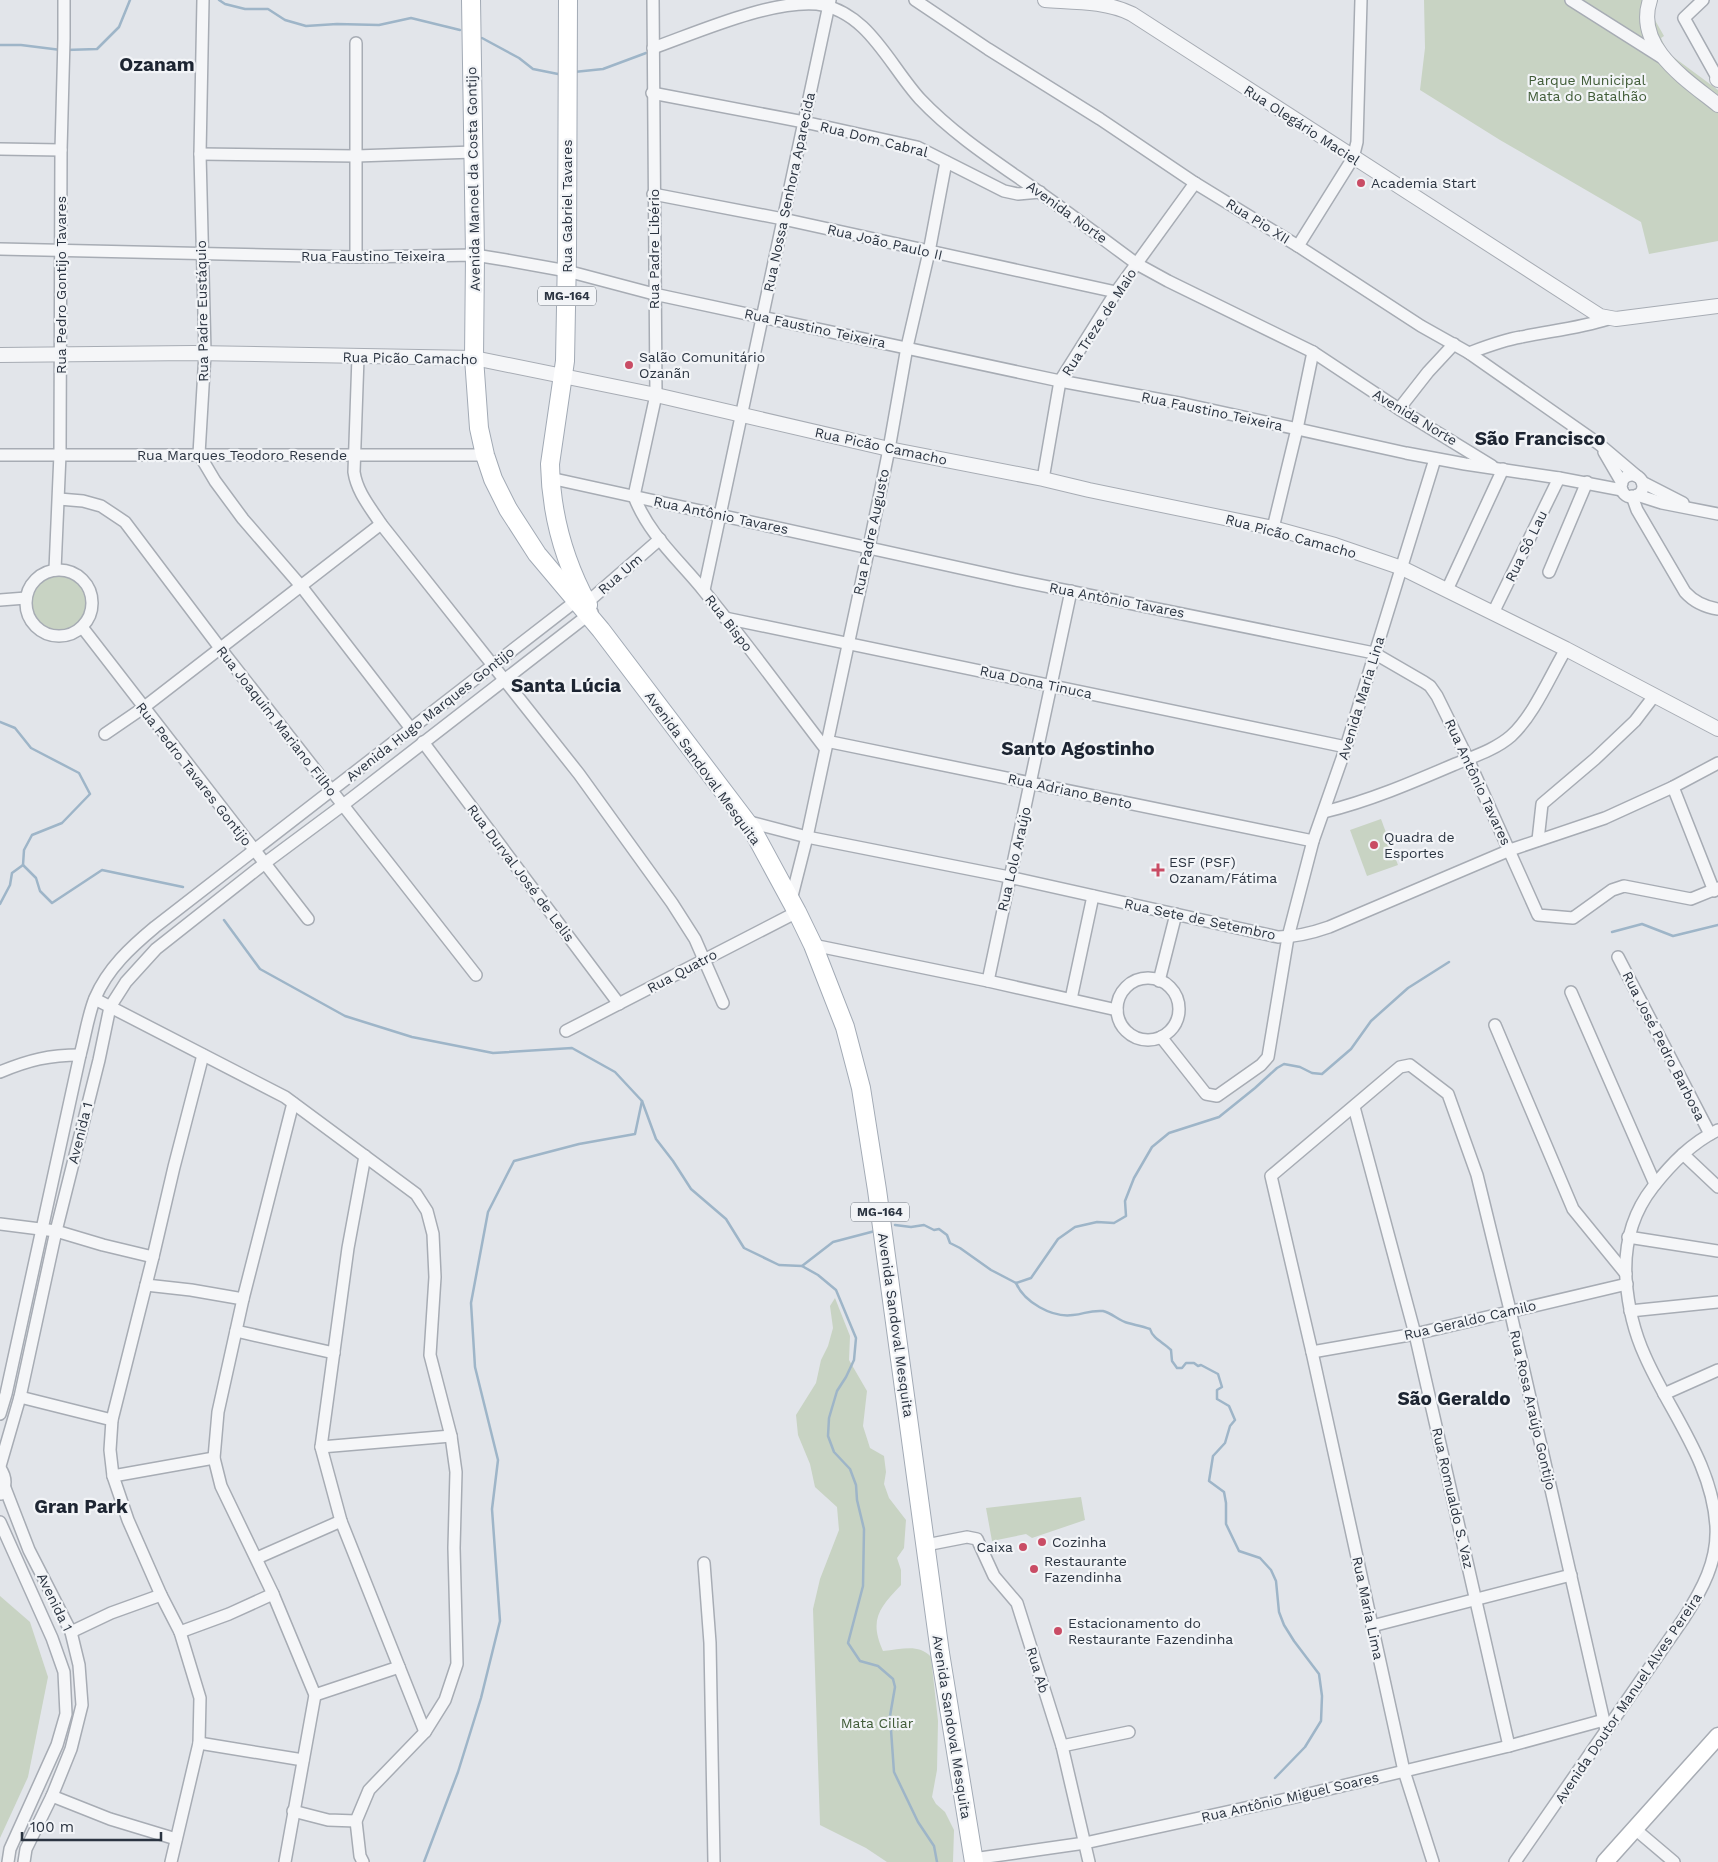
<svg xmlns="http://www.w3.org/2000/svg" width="1718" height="1862" font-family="'Work Sans',sans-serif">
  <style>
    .green { fill: #c8d3c3 }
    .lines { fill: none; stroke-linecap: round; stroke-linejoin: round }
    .stream { stroke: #9eb5c8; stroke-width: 2.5 }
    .minor-casing { stroke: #a7acb4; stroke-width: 14 }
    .tertiary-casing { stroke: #a7acb4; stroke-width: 16 }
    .secondary-casing { stroke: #a7acb4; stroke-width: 19 }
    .primary-casing { stroke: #a2aab5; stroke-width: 20 }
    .minor { stroke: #f5f6f8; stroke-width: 11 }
    .tertiary { stroke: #f5f6f8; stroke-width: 14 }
    .secondary { stroke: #fff; stroke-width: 16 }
    .primary { stroke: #fff; stroke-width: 18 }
    .poi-dot { fill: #c94c65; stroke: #f2f4f7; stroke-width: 2 }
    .labels { text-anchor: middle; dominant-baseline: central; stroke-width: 4.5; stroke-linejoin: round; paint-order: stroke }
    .shield { fill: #f2f4f7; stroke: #676e78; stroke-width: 1 }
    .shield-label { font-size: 12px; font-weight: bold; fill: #2b3441 }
    .park-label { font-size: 14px; fill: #415c38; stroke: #f2f4f7 }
    .street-label { font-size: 14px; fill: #2b3441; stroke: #f2f4f7 }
    .poi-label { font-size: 14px; fill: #2b3441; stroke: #f2f4f7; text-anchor: start }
    .district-label { font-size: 19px; font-weight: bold; fill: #1d2532; stroke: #f2f4f7 }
  </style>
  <rect width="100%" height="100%" fill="#e2e5ea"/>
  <g class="green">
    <path d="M1424 0H1658L1652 15 1664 36 1661 38 1668 53 1718 90V241L1649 254 1641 222 1500 140 1420 90 1425 48Z"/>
    <circle cx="59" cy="603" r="27"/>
    <path d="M1381 819 1398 865 1367 876 1350 830Z"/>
    <path d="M835 1298 850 1336 849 1360 867 1391 863 1426 870 1448 884 1456 886 1472 884 1484 889 1498 906 1520 904 1548 897 1558 901 1570V1585C879 1608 869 1620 883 1651 901 1650 918 1643 931 1657L938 1721 937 1770 932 1797 936 1804 945 1812 954 1830 953 1862H887L866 1848 820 1825 813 1609 820 1579 839 1530 837 1507 815 1487 810 1464 798 1435 796 1415 816 1383 821 1360 828 1346 833 1328 830 1306Z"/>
    <path d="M1081 1497 1085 1520 1032 1538 1026 1534 992 1541 986 1508Z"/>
    <path d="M0 1596 30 1622 48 1677 28 1777 0 1838Z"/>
  </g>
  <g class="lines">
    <g class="stream">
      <path d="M219 0 225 4 245 9H268L285 20 306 26 337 24 379 25 411 18 460 30"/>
      <path d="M482 38 519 58 533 69 558 74"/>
      <path d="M0 45H21L61 50"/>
      <path d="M66 50 97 49 119 27 130 0"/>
      <path d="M574 72 603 69 646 53"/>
      <path d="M0 722 15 728 31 748 79 773 90 794 62 823 32 835 24 850 23 865 36 878 40 891 52 903 102 870 183 887"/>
      <path d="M0 904 10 885 12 873 23 865"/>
      <path d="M224 920 260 969 345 1016 412 1037 493 1053 572 1048 615 1072 642 1101 656 1139 673 1161 691 1189 726 1219 744 1248 779 1265 802 1266 833 1242 875 1231"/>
      <path d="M1612 932 1642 924 1673 936 1718 925"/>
      <path d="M895 1225 911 1227 924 1225 934 1230 939 1229 947 1235 950 1243 960 1248 991 1270 1016 1283"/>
      <path d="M802 1266 818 1275 836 1290 856 1338 854 1360 846 1377 837 1391 829 1418 828 1436 834 1452 850 1469 856 1485 857 1500 864 1529 863 1586 848 1643 860 1661 878 1666 893 1679 895 1687 890 1716 894 1772 918 1822 934 1846 937 1862"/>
      <path d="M1016 1283C1024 1302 1052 1318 1073 1315 1085 1314 1089 1310 1103 1311 1112 1313 1119 1321 1128 1323 1135 1325 1142 1326 1150 1329 1153 1339 1163 1342 1171 1350L1172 1361 1177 1368H1182L1186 1363H1194L1198 1366 1201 1365 1218 1374 1222 1387 1217 1390V1399L1229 1406 1235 1420 1230 1426 1225 1443 1213 1456 1209 1481 1224 1492 1226 1503V1524L1239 1551 1260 1558 1271 1570 1276 1581 1279 1612 1284 1625 1294 1641 1319 1674 1322 1696 1321 1721 1305 1747 1275 1778"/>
      <path d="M1016 1283 1031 1278 1058 1239 1075 1227 1097 1222 1114 1223 1126 1216 1125 1201 1134 1178 1152 1147 1169 1133 1219 1117 1255 1088 1277 1068 1284 1064 1300 1067 1312 1073 1322 1074 1351 1049 1371 1021 1408 988 1449 962"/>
      <path d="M424 1862 458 1772 481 1698 500 1621 492 1509 498 1460 475 1367 471 1303 488 1212 514 1161 579 1144 635 1134 642 1101"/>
    </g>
    <g class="minor-casing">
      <g id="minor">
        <path d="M203 0 200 154 205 353 199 454 215 481 243 519 301 586 412 730"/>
        <path d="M653 0 656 395 634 496C648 534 680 561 704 591 746 642 785 696 825 748"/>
        <path d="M915 0 988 49 1100 119 1195 183 1298 246 1421 326 1469 353 1599 444 1638 477"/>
        <path d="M1571 0 1661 57"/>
        <path d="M1703 0 1684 18 1718 79"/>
        <path d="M356 43V257"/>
        <path d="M653 48C698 32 770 0 817 4 868 11 889 65 920 99 955 136 998 163 1039 192 1072 215 1104 240 1137 264L1168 281 1313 352 1399 409 1492 466"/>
        <path d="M652 93 804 122 917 147 1004 191 1018 194 1040 192"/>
        <path d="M0 149 61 150"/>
        <path d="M200 154 356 156 474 152"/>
        <path d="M653 194 783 219 1116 292"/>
        <path d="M1298 246 1353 158 1357 142 1361 0"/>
        <path d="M0 249 356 257 475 255 506 260 567 271 654 294 1060 381 1184 404 1406 453 1465 464 1559 478 1622 490"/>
        <path d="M1469 353C1485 347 1503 340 1521 337 1550 331 1580 328 1608 319"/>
        <path d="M358 357 354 472C357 492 370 507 381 524L579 774 672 903 695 939 723 1003"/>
        <path d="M1399 409 1428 372 1454 344"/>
        <path d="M1604 452 1622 483"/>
        <path d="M0 455H485"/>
        <circle cx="1632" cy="486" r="11"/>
        <path d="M550 478 1015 580 1374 653 1424 682 1430 686 1437 696 1468 759 1538 915 1573 918 1612 890 1624 886 1691 899 1718 888"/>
        <path d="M1043 479 1060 381 1116 292 1195 183"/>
        <path d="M1642 482 1683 503"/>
        <path d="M1637 495 1662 503 1718 514"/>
        <path d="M1632 496 1637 510 1685 592C1694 602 1705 607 1718 609"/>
        <path d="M59 499 83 501 101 506 125 522 220 648 476 975"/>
        <path d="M1273 528 1297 429 1313 352"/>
        <path d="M55 570 60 454 61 150 64 39V0"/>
        <circle cx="59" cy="603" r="33"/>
        <path d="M1549 572 1587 482"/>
        <path d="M704 590 830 0"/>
        <path d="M1447 590 1503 469"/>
        <path d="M0 600 26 598"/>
        <path d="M582 607 660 539"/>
        <path d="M1493 613 1559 478"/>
        <path d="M725 618 1346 747"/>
        <path d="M82 627 308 919"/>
        <path d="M105 734 143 708 381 524"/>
        <path d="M826 741 1313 841"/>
        <path d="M423 742 619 1004"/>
        <path d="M1673 787 1714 891"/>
        <path d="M1324 812C1369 801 1411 783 1453 765 1472 757 1495 750 1511 736 1534 715 1550 676 1566 649"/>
        <path d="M746 821 807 837 1009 877 1278 937C1297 937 1312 933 1329 927L1510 850 1605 818 1673 787 1718 763"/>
        <path d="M1538 840 1542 804 1595 759 1635 721 1654 696"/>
        <path d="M791 900 807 837 869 547 889 449 907 347 929 252 946 162"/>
        <path d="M813 945 988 981 1117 1010"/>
        <path d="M1618 957 1710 1134"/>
        <circle cx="1148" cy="1009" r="31"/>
        <path d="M988 981 1071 591"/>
        <path d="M1159 981 1176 914"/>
        <path d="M1571 992 1655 1184"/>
        <path d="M95 999 285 1097 416 1194 427 1211 433 1234 435 1277 430 1355 451 1436 456 1472 454 1548 457 1664 445 1700 425 1732 369 1790 356 1821 360 1856 363 1862"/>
        <path d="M1071 999 1093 896"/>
        <path d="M1495 1025 1573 1209 1626 1274"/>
        <path d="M566 1031 797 912"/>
        <path d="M1161 1037 1206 1094 1217 1096 1261 1065 1268 1057 1288 937 1313 841 1346 747 1435 459"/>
        <path d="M0 1072C29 1060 49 1055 80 1055"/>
        <path d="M1354 1107 1415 1334 1509 1746"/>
        <path d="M1683 1154 1718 1187"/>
        <path d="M365 1156 348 1248 321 1447 341 1521 425 1732"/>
        <path d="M0 1224 56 1231 103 1245 153 1257"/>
        <path d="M1628 1237 1718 1251"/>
        <path d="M146 1285 191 1290 243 1299"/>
        <path d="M1630 1311 1718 1302"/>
        <path d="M236 1331 334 1353"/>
        <path d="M1312 1352 1415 1334 1627 1284"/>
        <path d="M1664 1394 1718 1370"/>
        <path d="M20 1397 112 1420"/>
        <path d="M0 1414 6 1394 80 1055C85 1037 88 1015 95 998 108 968 131 947 155 927L581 597"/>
        <path d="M321 1447 451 1436"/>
        <path d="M0 1466 20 1397 56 1231 99 1060 110 1007 126 982 156 949 265 863 343 805 592 612"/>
        <path d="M0 1468C6 1477 7 1485 1 1494"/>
        <path d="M113 1476 214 1458"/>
        <path d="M5 1488 29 1550 71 1632 79 1665 82 1705 71 1749 52 1796 26 1849 24 1862"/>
        <path d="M0 1522 52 1638 64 1672 66 1714 57 1745 10 1849 8 1862"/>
        <path d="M926 1545 967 1537 977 1539 994 1576 1017 1603 1062 1746 1089 1862"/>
        <path d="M257 1558 341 1521"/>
        <path d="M704 1563 710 1643 714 1862"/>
        <path d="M1372 1626 1571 1575"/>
        <path d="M71 1632 111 1613 161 1595"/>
        <path d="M180 1632 229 1614 273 1594"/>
        <path d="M315 1695 399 1667"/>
        <path d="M199 1743 303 1760"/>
        <path d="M1062 1746 1129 1732"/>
        <path d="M52 1796 110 1819 176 1839"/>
        <path d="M293 1811 328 1820 356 1821"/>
        <path d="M1635 1829 1674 1862"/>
        <path d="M973 1859 1085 1843 1300 1796 1509 1746 1604 1720"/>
        <path d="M171 1862 199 1743 200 1698 180 1632 161 1595 128 1520 113 1476 110 1450 112 1420 153 1257 174 1167 203 1055"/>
        <path d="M285 1862 315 1695 273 1594 221 1486 214 1458 218 1412 243 1299 293 1103"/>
        <path d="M1433 1862 1404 1771 1312 1352 1271 1176 1400 1067 1410 1065 1448 1094 1477 1175 1510 1310 1606 1730"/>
        <path d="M1515 1862 1684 1618C1702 1590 1718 1561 1716 1526 1712 1462 1670 1413 1645 1356 1634 1332 1628 1306 1626 1279 1624 1245 1631 1215 1653 1187 1671 1164 1691 1143 1718 1130"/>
      </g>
    </g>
    <g class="tertiary-casing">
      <g id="tertiary">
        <path d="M1045 0C1073 2 1106 1 1132 14L1600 316 1616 319 1718 306"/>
        <path d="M1650 0C1634 47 1687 80 1718 105"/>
        <path d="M1717 79 1718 80"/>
        <path d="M0 355 193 353 474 358 656 395 889 449 1043 479 1089 490 1273 528 1335 545 1402 568 1566 649 1718 729"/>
      </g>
    </g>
    <g class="secondary-casing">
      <path id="secondary" d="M1605 1862 1718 1736"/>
    </g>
    <g class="primary-casing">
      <g id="primary">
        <path d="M471 0 475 255 474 358 479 428 485 455 493 479 508 509 537 554 601 630 752 829 797 912 813 945 845 1027 861 1088 877 1190 940 1653 974 1862"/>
        <path d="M568 0 567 254 565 361 550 464C551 515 564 561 588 605"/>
      </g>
    </g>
    <use href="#minor" class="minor"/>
    <use href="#tertiary" class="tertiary"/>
    <use href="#secondary" class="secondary"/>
    <use href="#primary" class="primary"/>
  </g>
  <g class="poi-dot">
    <circle cx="1361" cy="183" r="5"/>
    <circle cx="629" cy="365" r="5"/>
    <circle cx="1374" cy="845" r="5"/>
    <path d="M1155.5 862.5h5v5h5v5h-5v5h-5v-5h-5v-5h5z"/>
    <circle cx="1042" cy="1542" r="5"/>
    <circle cx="1023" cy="1547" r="5"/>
    <circle cx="1034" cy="1569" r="5"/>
    <circle cx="1058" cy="1631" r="5"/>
  </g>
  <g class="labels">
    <g class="shield">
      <rect x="538" y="286.5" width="58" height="19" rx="4"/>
      <rect x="851" y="1202.5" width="58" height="19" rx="4"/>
    </g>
    <g class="shield-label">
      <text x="567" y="296">MG-164</text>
      <text x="880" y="1212">MG-164</text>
    </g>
    <g class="park-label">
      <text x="1587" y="80">Parque Municipal<tspan x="1587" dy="16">Mata do Batalhão</tspan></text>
      <text x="877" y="1723">Mata Ciliar</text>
    </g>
    <g class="street-label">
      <text transform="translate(1302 125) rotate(33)">Rua Olegário Maciel</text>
      <text transform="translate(874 139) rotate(14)">Rua Dom Cabral</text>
      <text transform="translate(473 179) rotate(-91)">Avenida Manoel da Costa Gontijo</text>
      <text transform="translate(789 192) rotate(-78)">Rua Nossa Senhora Aparecida</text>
      <text transform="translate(567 206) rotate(-90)">Rua Gabriel Tavares</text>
      <text transform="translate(1067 212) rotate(36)">Avenida Norte</text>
      <text transform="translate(1258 221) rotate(32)">Rua Pio XII</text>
      <text transform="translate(885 242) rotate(13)">Rua João Paulo II</text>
      <text transform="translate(654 249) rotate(-90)">Rua Padre Libério</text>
      <text x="373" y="256">Rua Faustino Teixeira</text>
      <text transform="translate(61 285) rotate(-90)">Rua Pedro Gontijo Tavares</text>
      <text transform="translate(202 311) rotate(-91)">Rua Padre Eustáquio</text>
      <text transform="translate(1099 322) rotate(-57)">Rua Treze de Maio</text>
      <text transform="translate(815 328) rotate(12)">Rua Faustino Teixeira</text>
      <text transform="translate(410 358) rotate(1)">Rua Picão Camacho</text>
      <text transform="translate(1212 411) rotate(12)">Rua Faustino Teixeira</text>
      <text transform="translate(1415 417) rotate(31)">Avenida Norte</text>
      <text transform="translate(881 446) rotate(12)">Rua Picão Camacho</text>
      <text x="242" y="455">Rua Marques Teodoro Resende</text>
      <text transform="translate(721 515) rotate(12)">Rua Antônio Tavares</text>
      <text transform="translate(871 532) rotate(-78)">Rua Padre Augusto</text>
      <text transform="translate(1291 536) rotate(15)">Rua Picão Camacho</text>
      <text transform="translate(1526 546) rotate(-64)">Rua Sô Lau</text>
      <text transform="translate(620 574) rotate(-41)">Rua Um</text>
      <text transform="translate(1117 600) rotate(11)">Rua Antônio Tavares</text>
      <text transform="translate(729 623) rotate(52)">Rua Bispo</text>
      <text transform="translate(1036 682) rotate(12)">Rua Dona Tinuca</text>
      <text transform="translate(1361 698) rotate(-73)">Avenida Maria Lina</text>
      <text transform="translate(430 714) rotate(-38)">Avenida Hugo Marques Gontijo</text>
      <text transform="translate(277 721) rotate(52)">Rua Joaquim Mariano Filho</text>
      <text transform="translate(703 768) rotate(54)">Avenida Sandoval Mesquita</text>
      <text transform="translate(194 774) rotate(52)">Rua Pedro Tavares Gontijo</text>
      <text transform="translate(1478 782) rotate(65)">Rua Antônio Tavares</text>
      <text transform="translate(1070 791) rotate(12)">Rua Adriano Bento</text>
      <text transform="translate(1014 859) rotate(-77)">Rua Lolo Araújo</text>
      <text transform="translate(521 873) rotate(53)">Rua Durval José de Lelis</text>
      <text transform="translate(1200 919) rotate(12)">Rua Sete de Setembro</text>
      <text transform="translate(682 971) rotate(-28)">Rua Quatro</text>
      <text transform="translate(1664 1046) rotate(63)">Rua José Pedro Barbosa</text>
      <text transform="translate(80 1133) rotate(-76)">Avenida 1</text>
      <text transform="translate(1470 1320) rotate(-13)">Rua Geraldo Camilo</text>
      <text transform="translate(896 1325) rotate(82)">Avenida Sandoval Mesquita</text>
      <text transform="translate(1533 1410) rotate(77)">Rua Rosa Araújo Gontijo</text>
      <text transform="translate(1453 1498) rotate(77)">Rua Romualdo S. Vaz</text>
      <text transform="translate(55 1602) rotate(64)">Avenida 1</text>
      <text transform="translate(1368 1608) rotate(78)">Rua Maria Lima</text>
      <text transform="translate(1038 1670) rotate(73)">Rua Ab</text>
      <text transform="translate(1628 1698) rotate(-56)">Avenida Doutor Manuel Alves Pereira</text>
      <text transform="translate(952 1727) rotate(81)">Avenida Sandoval Mesquita</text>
      <text transform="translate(1290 1797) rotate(-13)">Rua Antônio Miguel Soares</text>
    </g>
    <g class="poi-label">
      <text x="1371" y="183">Academia Start</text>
      <text x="639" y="357">Salão Comunitário<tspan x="639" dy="16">Ozanãn</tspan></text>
      <text x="1384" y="837">Quadra de<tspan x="1384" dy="16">Esportes</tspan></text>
      <text x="1169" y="862">ESF (PSF)<tspan x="1169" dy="16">Ozanam/Fátima</tspan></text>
      <text x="1052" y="1542">Cozinha</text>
      <text x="1013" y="1547" text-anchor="end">Caixa</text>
      <text x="1044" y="1561">Restaurante<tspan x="1044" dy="16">Fazendinha</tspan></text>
      <text x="1068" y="1623">Estacionamento do<tspan x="1068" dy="16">Restaurante Fazendinha</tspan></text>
    </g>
    <g class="district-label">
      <text x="157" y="64">Ozanam</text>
      <text x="1540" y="438">São Francisco</text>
      <text x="566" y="685">Santa Lúcia</text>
      <text x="1078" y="748">Santo Agostinho</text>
      <text x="1454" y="1398">São Geraldo</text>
      <text x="81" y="1506">Gran Park</text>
    </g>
  </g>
  <path d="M22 1832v8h139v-8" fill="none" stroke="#2b3441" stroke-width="2.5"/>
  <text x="30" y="1832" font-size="15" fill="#2b3441" stroke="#f2f4f7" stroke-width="4" paint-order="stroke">100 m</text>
</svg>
